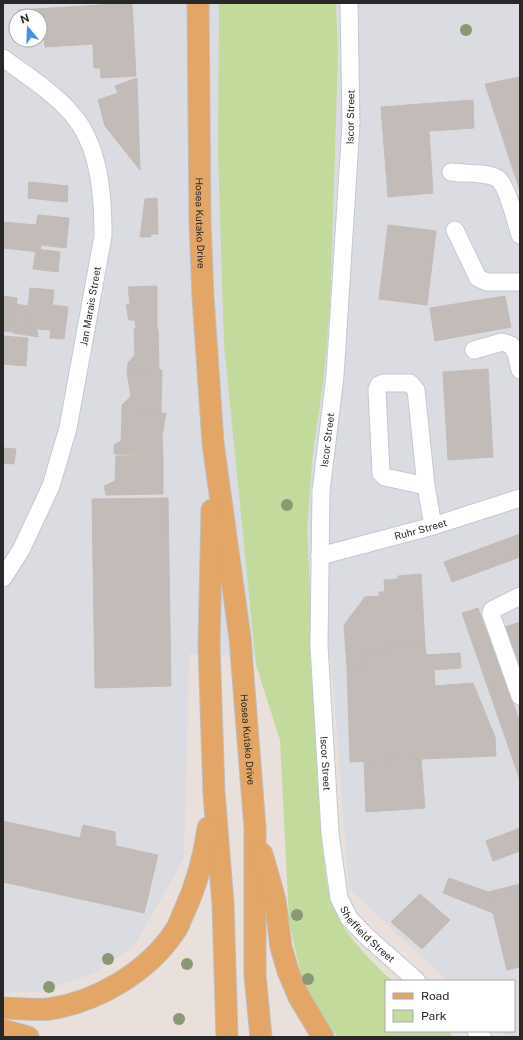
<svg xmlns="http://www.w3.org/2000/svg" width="523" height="1040" font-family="'Public Sans',sans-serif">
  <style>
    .industrial { fill: #dbdbe2; fill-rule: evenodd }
    .green { fill: #c2db9c }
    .building { fill: #c2bbb7; stroke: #c4bbb5 }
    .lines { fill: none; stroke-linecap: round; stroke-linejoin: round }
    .minor-casing { stroke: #c3c9d1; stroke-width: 19 }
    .major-casing { stroke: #bebebe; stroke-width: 23 }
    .minor { stroke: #fff; stroke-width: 17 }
    .major { stroke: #e3a666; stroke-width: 21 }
    .tree { fill: #8a9874 }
    .labels { text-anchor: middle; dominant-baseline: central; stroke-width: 3.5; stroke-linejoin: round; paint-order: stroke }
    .street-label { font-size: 10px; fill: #282828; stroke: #fff }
  </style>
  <rect width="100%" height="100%" fill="#e9dfdb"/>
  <path class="industrial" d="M3 3H520V1037H508L501 1031H514V981H448L349 889 331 657 189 654 184 858 134 946 93 974 41 991 3 993ZM16 16H40V40H16Z"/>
  <path class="green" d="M219 3H336L338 55 330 306 324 375 313 452 307 529 322 843C324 858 325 874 328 889 336 927 365 955 392 981H386V1031H448L454 1037H338C325 1020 311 1001 304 981 297 961 293 940 289 920L280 740 256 665 224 344 218 152Z"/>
  <g class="building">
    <path d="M132 3 136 76 101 78 100 68H94L93 44 45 47 44 39H40V16H20L19 10Z"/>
    <path d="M520 77V130L502 136 485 84Z"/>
    <path d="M137 78 140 170 105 126 98 100 118 93 115 86Z"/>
    <path d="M473 100 474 128 429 131 433 193 388 197 381 107Z"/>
    <path d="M520 130V191L502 136Z"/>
    <path d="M29 182 68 186 67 202 28 198Z"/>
    <path d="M157 198 158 234H151V237H140L145 199Z"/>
    <path d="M38 215 69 218 66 248 41 245 40 252 3 248V222L36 225Z"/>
    <path d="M388 225 436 231 427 305 379 299Z"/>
    <path d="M36 249 60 252 58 272 33 269Z"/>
    <path d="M157 286V329H136L135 320H129L126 305 130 304 128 287Z"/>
    <path d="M30 288 54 290 50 330 26 328Z"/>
    <path d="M3 296 17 298 13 332 3 331Z"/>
    <path d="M505 296 511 327 435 341 430 308Z"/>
    <path d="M16 304 28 306 26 328 37 329 38 337 13 333Z"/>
    <path d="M53 305 68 307 64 339 50 338Z"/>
    <path d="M134 329H158L159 370 127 372 128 363 135 355Z"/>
    <path d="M3 336 28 338 26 366 3 364Z"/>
    <path d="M488 369 493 457 448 460 443 372Z"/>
    <path d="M159 370H162L161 413 122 414V405L131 396 127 372Z"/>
    <path d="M166 413 162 436 163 455 114 454V445L121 441 122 414Z"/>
    <path d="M3 448 16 449 14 464 3 463Z"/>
    <path d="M163 455V494L106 495 104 486 115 481 116 456Z"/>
    <path d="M168 498 171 686 95 688 92 499Z"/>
    <path d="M520 534V557L452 582 444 562Z"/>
    <path d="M421 574 425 646 363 650 364 666 347 667 344 625 365 597 379 596V592H385L384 580 398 579V576Z"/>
    <path d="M478 608 520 722V780L462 613Z"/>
    <path d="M520 622V680L502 628Z"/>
    <path d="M425 646 426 655 460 653 461 668 434 670 435 686 473 683 495 737 496 756 350 762 347 667 364 666 363 650Z"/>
    <path d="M421 759 425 808 366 812 364 761Z"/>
    <path d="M3 821 80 838 83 825 115 832 116 846 158 855 144 913 3 882Z"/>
    <path d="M520 828V851L493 861 486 841Z"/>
    <path d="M449 878 488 892 493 913 443 893Z"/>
    <path d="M520 884V967L507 970 488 892Z"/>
    <path d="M420 894 450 920 422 949 391 922Z"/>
  </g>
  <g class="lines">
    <g class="minor-casing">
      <g id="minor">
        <path id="s1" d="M349 3 351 124 335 376 321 491 319 645 330 833 339 898 349 918 365 935 417 981"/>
        <path d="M3 58C26 75 53 92 72 114 100 146 103 196 103 236L68 428 51 486 21 550 3 578"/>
        <path d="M451 172C464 174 485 172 497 178 507 184 516 223 520 235"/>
        <path d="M455 230 478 278 487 282H520"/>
        <path d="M474 350 502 342 511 345 516 353 520 370"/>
        <path d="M426 486 385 477 381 473 377 390 379 385 384 383H410L416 390 426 486 433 526"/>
        <path id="s2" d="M320 556 433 526 520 498"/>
        <path d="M520 596 492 610 491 614 520 696"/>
        <path d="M476 1031 482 1037"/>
      </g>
    </g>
    <g class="major-casing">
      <g id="major">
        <path id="s3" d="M198 3 200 223 203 297 213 443 240 638 255 828V975L261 1037"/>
        <path d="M212 510 209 646 214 793 223 904 227 1037"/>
        <path d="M262 854 275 900 281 947 288 971 299 997 323 1037"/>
        <path d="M3 1008C18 1008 34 1011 49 1009 97 1002 148 972 175 931 179 926 181 918 184 912 197 884 204 858 208 828"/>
        <path d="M3 1030 28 1037"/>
      </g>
    </g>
    <use href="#minor" class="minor"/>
    <use href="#major" class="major"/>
  </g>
  <g class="tree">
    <circle cx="466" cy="30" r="6"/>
    <circle cx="287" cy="505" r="6"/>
    <circle cx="297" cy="915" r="6"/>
    <circle cx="108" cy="959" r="6"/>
    <circle cx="187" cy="964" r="6"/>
    <circle cx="308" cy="979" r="6"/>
    <circle cx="49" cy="987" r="6"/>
    <circle cx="179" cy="1019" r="6"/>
  </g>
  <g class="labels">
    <g class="street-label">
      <text transform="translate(350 117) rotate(-89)">Iscor Street</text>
      <text stroke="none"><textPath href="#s3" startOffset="220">Hosea Kutako Drive</textPath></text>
      <text transform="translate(90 306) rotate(-80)">Jan Marais Street</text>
      <text transform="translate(327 440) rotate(-83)">Iscor Street</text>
      <text stroke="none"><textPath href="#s2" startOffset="104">Ruhr Street</textPath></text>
      <text stroke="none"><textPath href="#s3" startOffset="739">Hosea Kutako Drive</textPath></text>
      <text stroke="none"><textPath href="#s1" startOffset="762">Iscor Street</textPath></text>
      <text stroke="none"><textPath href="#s1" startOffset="944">Sheffield Street</textPath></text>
    </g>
  </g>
  <rect width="523" height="1040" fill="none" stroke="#282828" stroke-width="8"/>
  <rect x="385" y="980" width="130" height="52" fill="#ffffff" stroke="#a9a9a9"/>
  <rect x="393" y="993" width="20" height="6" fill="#e3a666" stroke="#a9a9a9"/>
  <text x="421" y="1000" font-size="12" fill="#282828">Road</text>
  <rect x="393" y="1010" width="20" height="12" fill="#c2db9c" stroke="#a9a9a9"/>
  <text x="421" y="1020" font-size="12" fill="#282828">Park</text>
  <g transform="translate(28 28) rotate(341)"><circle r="19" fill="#ffffff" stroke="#a9a9a9"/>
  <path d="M0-3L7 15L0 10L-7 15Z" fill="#488fe9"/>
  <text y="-6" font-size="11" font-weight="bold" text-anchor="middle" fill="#282828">N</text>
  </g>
</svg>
